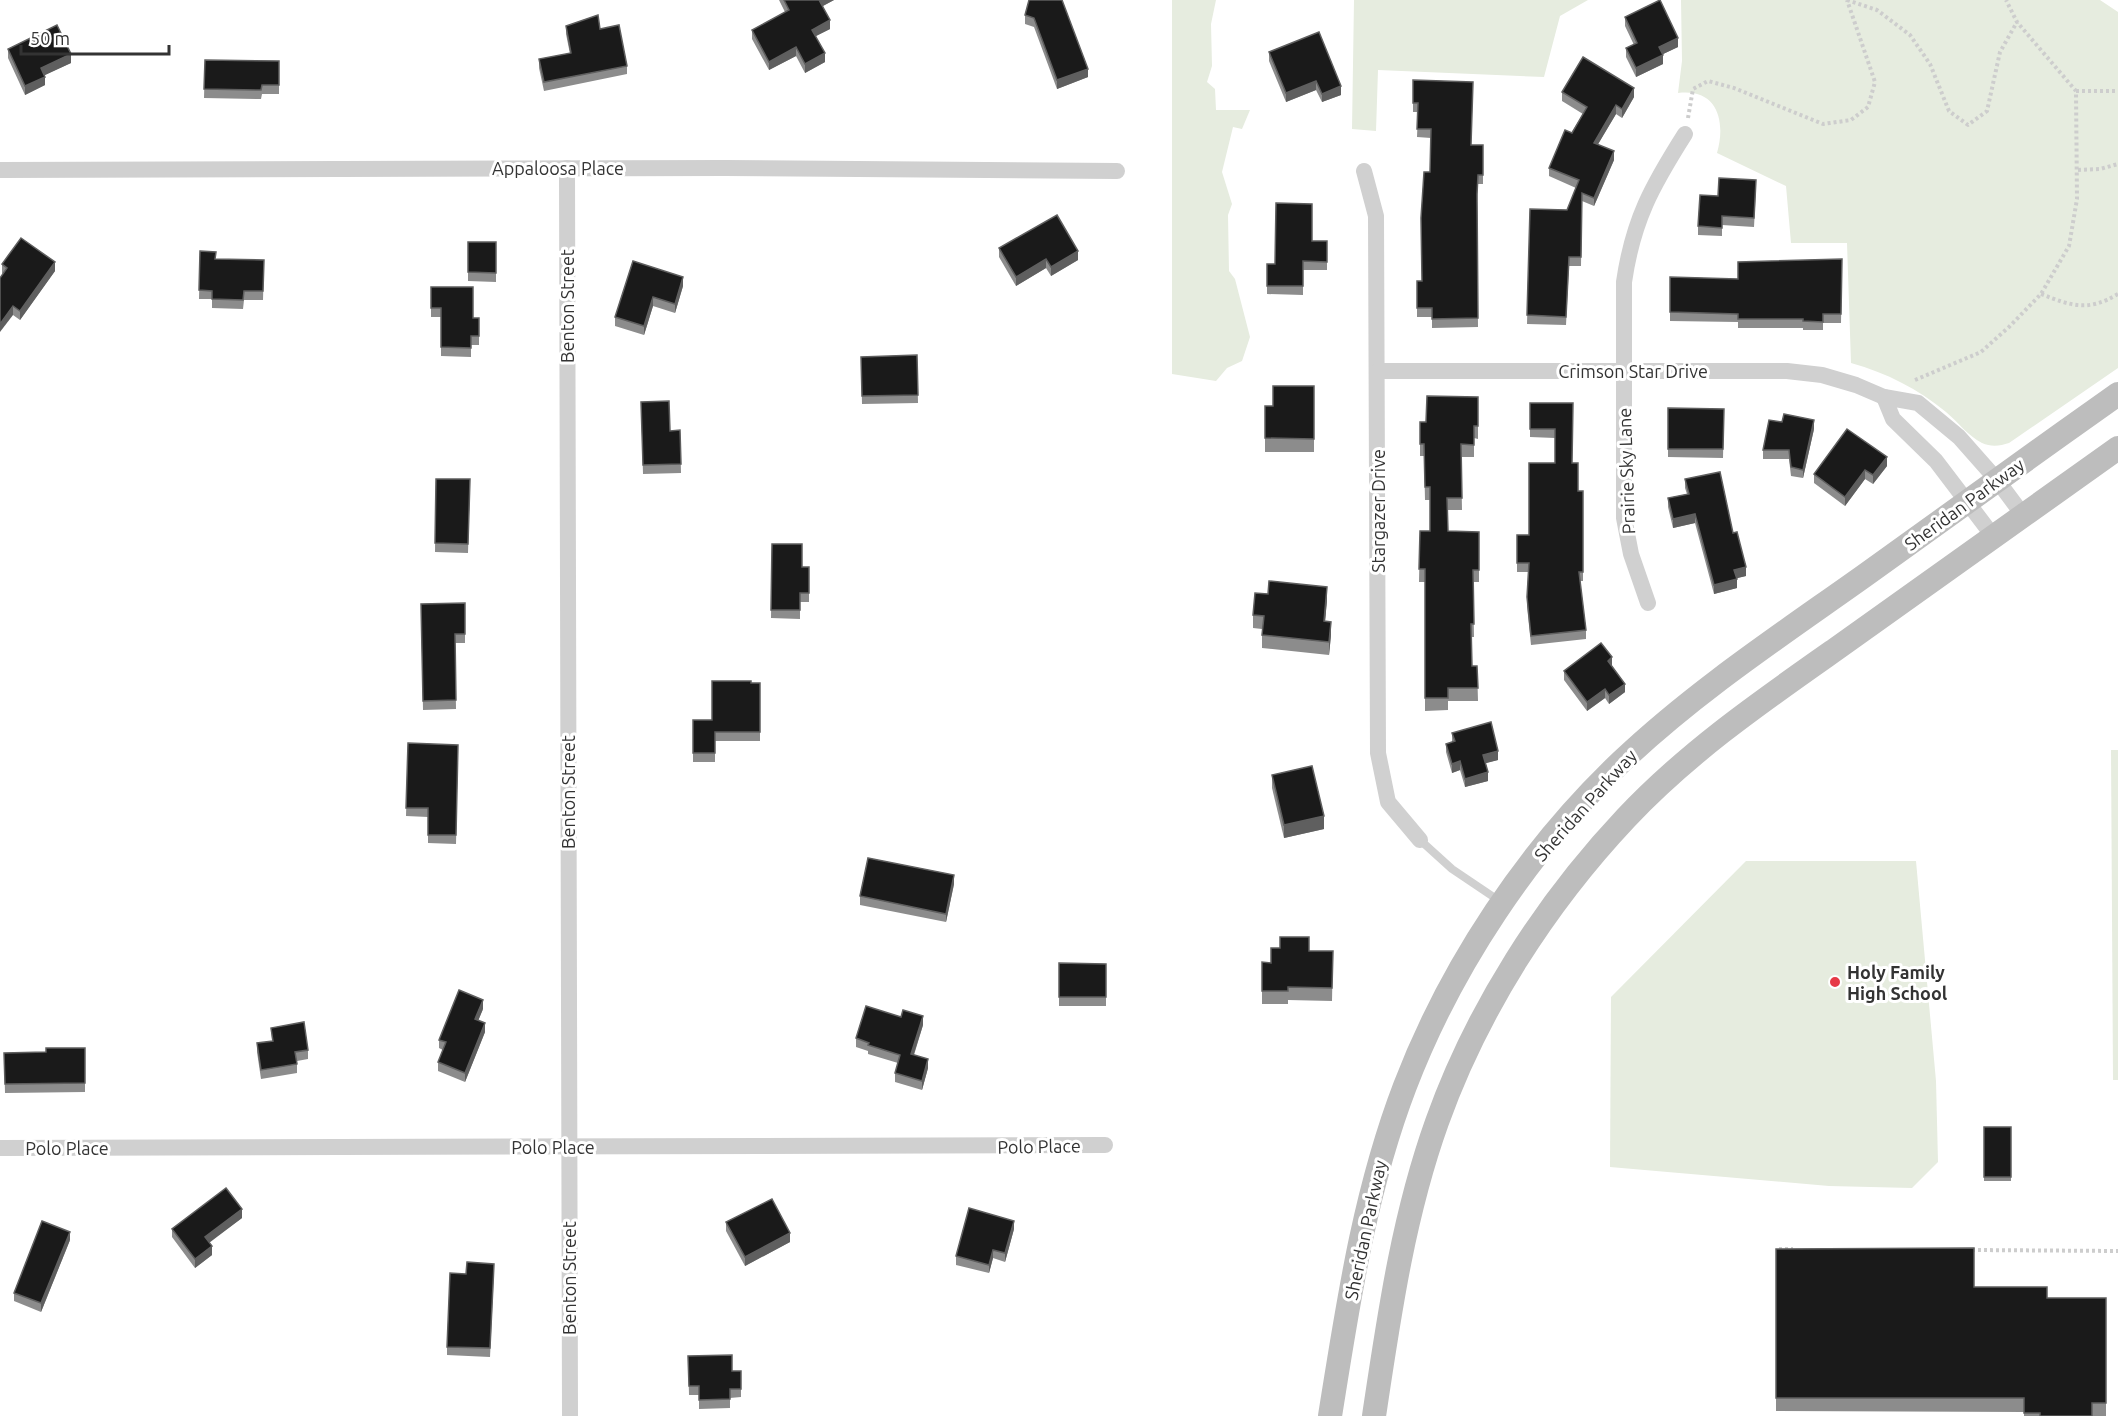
<svg xmlns="http://www.w3.org/2000/svg" width="2118" height="1416" font-family="Ubuntu,sans-serif">
  <style>
    .green { fill: #e6ecdf }
    .lines { fill: none; stroke-linecap: round; stroke-linejoin: round }
    .path { stroke: #cdcdcd; stroke-width: 4; stroke-dasharray: 3 3; stroke-linecap: butt }
    .lane { stroke: #d0d0d0; stroke-width: 8 }
    .street { stroke: #d0d0d0; stroke-width: 16 }
    .secondary { stroke: #bdbdbd; stroke-width: 24 }
    .wall { fill: #8c8c8c }
    .shaded-wall { fill: #5f5f5f }
    .building { fill: #1a1a1a; stroke: #5f5f5f; stroke-width: 1.5 }
    .poi-dot { fill: #e63946; stroke: #fff; stroke-width: 2 }
    .labels { text-anchor: middle; dominant-baseline: central; stroke-width: 6; stroke-linejoin: round; paint-order: stroke }
    .street-label { font-size: 18px; fill: #333; stroke: #fff }
    .poi-label { font-size: 18px; font-weight: bold; fill: #333; stroke: #fff; text-anchor: start }
  </style>
  <rect width="100%" height="100%" fill="#fff"/>
  <g class="green">
    <path d="M1172 0H1216L1211 24 1212 66 1207 82 1215 89 1216 110H1250L1242 129 1233 127 1222 172 1232 204 1228 215 1229 271 1235 279 1250 337 1242 361 1227 368 1216 381 1172 374Z"/>
    <path d="M1354 0H1588L1560 16 1544 77 1378 70 1376 131 1352 129Z"/>
    <path d="M1681 0H2100L2118 12V368L2009 443C2000 446 1991 447 1982 443 1968 436 1958 422 1946 412 1918 389 1887 373 1851 363L1847 243H1791L1786 186 1717 153C1726 122 1718 88 1678 93L1682 61Z"/>
    <path d="M2111 750H2118V1080H2113Z"/>
    <path d="M1746 861H1916L1936 1081 1938 1162 1912 1188 1829 1186 1610 1167 1611 997Z"/>
  </g>
  <g class="lines">
    <g class="path">
      <path d="M1847 0 1877 10 1910 35 1930 64 1949 111 1968 125 1987 111 2000 52 2017 22"/>
      <path d="M2076 91H2118"/>
      <path d="M1688 118 1693 89 1708 81 1734 88 1823 124 1851 120 1868 107 1875 82 1847 0"/>
      <path d="M2078 170 2100 169 2118 164"/>
      <path d="M2041 294C2072 306 2088 312 2118 294"/>
      <path d="M1915 380 1981 352 2009 327 2041 294 2069 246 2077 199 2076 91 2017 22 2006 0"/>
      <path d="M1779 1249H1793"/>
      <path d="M1972 1250 2118 1251"/>
    </g>
    <path class="lane" d="M1420 840 1452 869 1501 902"/>
    <g class="street">
      <path d="M567 168 570 1416"/>
      <path d="M0 170 725 168 1117 171"/>
      <path d="M1364 171 1376 216 1378 753 1388 802 1420 840"/>
      <path d="M1378 371H1787L1822 375 1856 385 1884 397 1918 403 1959 437 1997 480 2023 515"/>
      <path d="M1884 397 1893 419 1936 461 1993 536"/>
      <path d="M1648 603 1631 554 1624 518V282C1633 220 1652 186 1685 134"/>
      <path d="M0 1148 1105 1145"/>
    </g>
    <g class="secondary">
      <path d="M1330 1416C1348 1304 1364 1193 1405 1086 1451 966 1529 849 1622 761 1696 691 1781 635 1864 576 1949 515 2033 454 2118 394"/>
      <path d="M1374 1416C1389 1316 1403 1217 1437 1122 1477 1010 1545 904 1626 818 1688 752 1762 701 1836 649 1930 582 2024 515 2118 448"/>
    </g>
  </g>
  <g class="wall">
    <path d="M779 0H834L823 6 830 29 816 36 825 62 805 73 796 56 769 70 752 39V30L785 12Z"/>
    <path d="M1029 0 1088 77 1057 89 1034 27 1025 24V15Z"/>
    <path d="M1625 17 1678 47 1663 54V64L1636 77 1626 57V48L1634 45 1625 26Z"/>
    <path d="M566 26 600 29 627 66V74L544 91 539 68V59L570 54 566 34Z"/>
    <path d="M8 49 71 63 44 75 45 85 25 95 8 58Z"/>
    <path d="M1269 52 1341 95 1322 102 1316 90 1286 102 1269 61Z"/>
    <path d="M205 60 279 61V94H262L261 99 204 98Z"/>
    <path d="M1413 80 1472 145H1483V184H1478L1477 201 1478 327 1432 328V317H1417V281H1422L1430 172 1431 138 1417 137 1418 112H1413Z"/>
    <path d="M1562 92 1634 97 1622 118 1616 114 1598 144 1614 160 1594 206 1582 201 1581 266H1569L1566 325 1527 324 1530 209 1567 210 1576 188 1549 176V168L1583 114 1562 101Z"/>
    <path d="M1756 189 1754 227 1722 225V236L1698 235V226L1718 196Z"/>
    <path d="M1312 241H1327V270H1303V295L1267 294V264H1275Z"/>
    <path d="M468 242H496V282L468 281Z"/>
    <path d="M999 248 1078 260 1051 276 1046 268 1016 286 999 257Z"/>
    <path d="M200 251 215 259 264 260 263 300H244L243 309 212 308V299H199Z"/>
    <path d="M1842 259 1841 323H1823V330H1803V328H1738V322L1670 321V277L1738 279Z"/>
    <path d="M633 261 683 286 675 313 653 306 644 335 615 326V317Z"/>
    <path d="M2 264 55 271 20 320 13 315 3 274 2 273Z"/>
    <path d="M431 287 473 318H479V345H471V357L441 356V317H431Z"/>
    <path d="M917 355 918 403 862 404 861 357Z"/>
    <path d="M1314 386V452H1265V406H1273Z"/>
    <path d="M1478 397V439L1474 438V457H1461L1462 510H1448V531L1479 532V582H1473L1474 637H1471L1472 666H1477L1478 701H1448V710L1425 711V582H1419L1420 531H1430V500H1425L1424 456H1420V422H1426Z"/>
    <path d="M641 402 670 431 680 430 681 473 643 474Z"/>
    <path d="M1530 403H1573L1572 463 1578 491H1583V581H1580L1586 630V639L1531 645 1527 606 1528 572H1517V535H1529L1555 463V438L1530 437Z"/>
    <path d="M1668 408 1724 409 1723 458 1668 457Z"/>
    <path d="M1814 429 1803 478 1791 476 1789 459H1763V450Z"/>
    <path d="M1887 466 1873 484 1865 479 1845 506 1814 483V474Z"/>
    <path d="M436 479H470L468 553 435 552Z"/>
    <path d="M1685 479 1733 533 1746 576 1736 578 1737 588 1714 594 1695 523 1673 528 1668 507V498L1687 494 1685 488Z"/>
    <path d="M772 544 802 567H809V602H800V619L771 618Z"/>
    <path d="M1327 600 1325 621 1331 635 1329 655 1262 648V629L1253 628V615Z"/>
    <path d="M465 603V643H455L456 709 423 710 421 604Z"/>
    <path d="M1612 666 1625 692 1609 704 1605 698 1587 711 1564 680V671Z"/>
    <path d="M751 683H760V741H715V762H693V720H712Z"/>
    <path d="M1452 733 1498 760 1485 763 1488 781 1465 787 1460 770 1452 773 1446 752V744L1452 742Z"/>
    <path d="M408 743 458 745 456 844 428 843V817L406 816Z"/>
    <path d="M1272 775 1324 829 1284 838 1272 788Z"/>
    <path d="M954 884 946 922 860 905V896Z"/>
    <path d="M1309 951H1333L1332 1001 1288 1000V1004H1262V962L1271 963Z"/>
    <path d="M1059 963 1106 964V1006H1059Z"/>
    <path d="M483 1009 478 1021 485 1032 465 1082 438 1071V1062L443 1050 439 1048V1040Z"/>
    <path d="M923 1025 914 1055 928 1068 922 1090 895 1082V1073L898 1063 868 1054V1051L856 1047V1038Z"/>
    <path d="M271 1028 308 1050V1059L297 1061V1073L261 1079 257 1052V1043L272 1041Z"/>
    <path d="M85 1048V1092L5 1093 4 1053 46 1052Z"/>
    <rect x="1984" y="1127" width="27" height="54"/>
    <path d="M242 1218 209 1242 212 1255 195 1268 172 1237V1229Z"/>
    <path d="M726 1222 790 1242 745 1266 726 1231Z"/>
    <path d="M1014 1229 1005 1262 993 1258 989 1273 956 1265V1256Z"/>
    <path d="M70 1240 41 1312 14 1301V1293Z"/>
    <path d="M1776 1249 1974 1287 2047 1298H2106V1416H2024V1412L1776 1411Z"/>
    <path d="M494 1272 490 1357 447 1355V1347L466 1274Z"/>
    <path d="M688 1356 732 1371H741V1397L730 1398V1408L699 1409V1395H689Z"/>
  </g>
  <g class="shaded-wall">
    <path d="M819 0H834L819 8Z"/>
    <path d="M830 20V29L812 38V30Z"/>
    <path d="M1678 38V47L1659 56V47Z"/>
    <path d="M796 47V56L769 70V62Z"/>
    <path d="M825 53V62L805 73V64Z"/>
    <path d="M71 54V63L41 77V68Z"/>
    <path d="M1663 55V64L1636 77V68Z"/>
    <path d="M1088 69V77L1057 89V80Z"/>
    <path d="M45 77V85L25 95V86Z"/>
    <path d="M1316 81V90L1286 102V93Z"/>
    <path d="M1341 86V95L1322 102V94Z"/>
    <path d="M1634 88V97L1622 118V109Z"/>
    <path d="M1616 105V114L1594 151V143Z"/>
    <path d="M1614 151V160L1594 206V198Z"/>
    <path d="M1078 251V260L1051 276V267Z"/>
    <path d="M1046 259V268L1016 286V277Z"/>
    <path d="M55 262V271L20 320V311Z"/>
    <path d="M683 277V286L675 313V304Z"/>
    <path d="M653 297V306L644 335V326Z"/>
    <path d="M13 306V315L0 332V324Z"/>
    <path d="M1814 420V429L1803 478V470Z"/>
    <path d="M1887 457V466L1873 484V475Z"/>
    <path d="M1865 470V479L1845 506V497Z"/>
    <path d="M1695 514V523L1673 528V519Z"/>
    <path d="M1746 567V576L1734 579V570Z"/>
    <path d="M1737 579V588L1714 594V585Z"/>
    <path d="M1327 587V600L1324 634V621Z"/>
    <path d="M1331 622V635L1329 655V642Z"/>
    <path d="M1612 657V666L1608 661Z"/>
    <path d="M1625 684V692L1609 704V695Z"/>
    <path d="M1605 689V698L1587 711V702Z"/>
    <path d="M1498 751V760L1483 764V755Z"/>
    <path d="M1460 761V770L1452 773V764Z"/>
    <path d="M1488 772V781L1465 787V779Z"/>
    <path d="M1324 816V829L1284 838V825Z"/>
    <path d="M954 875V884L946 922V914Z"/>
    <path d="M483 1000V1009L475 1028V1019Z"/>
    <path d="M923 1016V1025L911 1063V1054Z"/>
    <path d="M485 1023V1032L465 1082V1073Z"/>
    <path d="M928 1059V1068L922 1090V1081Z"/>
    <path d="M242 1209V1218L205 1246V1237Z"/>
    <path d="M1014 1221V1229L1005 1262V1253Z"/>
    <path d="M70 1232V1240L41 1312V1303Z"/>
    <path d="M790 1233V1242L745 1266V1257Z"/>
    <path d="M212 1246V1255L195 1268V1259Z"/>
    <path d="M993 1250V1258L989 1273V1265Z"/>
  </g>
  <g class="building">
    <path d="M784 0H819L830 20 812 30 825 53 805 64 796 47 769 62 752 30 789 10Z"/>
    <path d="M1029 0H1062L1088 69 1057 80 1034 18 1025 15Z"/>
    <path d="M1660 0 1678 38 1659 47 1663 55 1636 68 1626 48 1637 43 1625 17Z"/>
    <path d="M598 15 600 29 619 25 627 66 544 82 539 59 571 53 566 26Z"/>
    <path d="M57 25 71 54 41 68 45 77 25 86 8 49Z"/>
    <path d="M1319 32 1341 86 1322 94 1316 81 1286 93 1269 52Z"/>
    <path d="M1583 57 1634 88 1622 109 1616 105 1594 143 1614 151 1594 198 1582 193 1581 257H1569L1566 317 1527 315 1530 209 1567 210 1579 180 1549 168 1565 130 1572 133 1587 107 1562 92Z"/>
    <path d="M205 60 279 61V85H262L261 90 204 89Z"/>
    <path d="M1413 80 1473 82 1471 145H1483V175H1478L1477 194 1478 318 1432 319V308H1417V281H1422L1421 218 1424 172H1430L1431 129H1417L1418 103H1413Z"/>
    <path d="M1719 178 1756 180 1754 218 1722 216V228L1698 226 1700 195 1718 196Z"/>
    <path d="M1276 203 1312 204V241H1327V262L1303 261V286H1267V264H1275Z"/>
    <path d="M1057 215 1078 251 1051 267 1046 259 1016 277 999 248Z"/>
    <path d="M21 238 55 262 20 311 13 306 0 324V278L7 268 2 264Z"/>
    <path d="M468 242H496V273L468 272Z"/>
    <path d="M200 251 216 252 215 259 264 260 263 291H244L243 300 212 299V291L199 290Z"/>
    <path d="M1842 259 1841 314H1823V322L1803 321V319H1738V314L1670 312V277L1738 279V262Z"/>
    <path d="M633 261 683 277 675 304 653 297 644 326 615 317Z"/>
    <path d="M431 287H473V318H479V336H471V348L441 347V308H431Z"/>
    <path d="M917 355 918 395 862 396 861 357Z"/>
    <path d="M1273 386H1314V439L1265 438V406H1273Z"/>
    <path d="M1427 396 1478 397V426H1474V445L1461 444 1462 498H1447L1448 531 1479 532V570H1473L1474 624H1471L1472 666H1477L1478 688H1448V698H1425V569H1419L1420 531H1430V487H1425L1424 444H1420V422H1426Z"/>
    <path d="M669 401 670 431 680 430 681 464 643 465 641 402Z"/>
    <path d="M1530 403H1573L1572 463H1578V491H1583V572H1579L1586 630 1531 636 1527 597 1529 563H1517V535H1529V463H1555V429H1530Z"/>
    <path d="M1668 408 1724 409 1723 449H1668Z"/>
    <path d="M1784 414 1814 420 1803 470 1791 467 1789 450H1763L1769 420 1782 422Z"/>
    <path d="M1847 429 1887 457 1873 475 1865 470 1845 497 1814 474Z"/>
    <path d="M1720 472 1733 533 1737 532 1746 567 1734 570 1737 579 1714 585 1695 514 1673 519 1668 498 1689 494 1685 479Z"/>
    <path d="M436 479H470L468 544 435 543Z"/>
    <path d="M772 544H802V567H809V593H800V610H771Z"/>
    <path d="M1269 581 1327 587 1324 621 1331 622 1329 642 1262 635 1264 616 1253 615 1255 593 1268 594Z"/>
    <path d="M465 603V634H455L456 700 423 701 421 604Z"/>
    <path d="M1601 643 1612 657 1608 661 1625 684 1609 695 1605 689 1587 702 1564 671Z"/>
    <path d="M712 681H751V683H760V732H715V753H693V720H712Z"/>
    <path d="M1491 722 1498 751 1483 755 1488 772 1465 779 1460 761 1452 764 1446 744 1455 741 1452 733Z"/>
    <path d="M408 743 458 745 456 835H428V808H406Z"/>
    <path d="M1312 766 1324 816 1284 825 1272 775Z"/>
    <path d="M868 858 954 875 946 914 860 896Z"/>
    <path d="M1280 937H1309V951H1333L1332 988 1288 987V991H1262V962L1271 963V948H1280Z"/>
    <path d="M1059 963 1106 964V997H1059Z"/>
    <path d="M459 990 483 1000 475 1019 485 1023 465 1073 438 1062 446 1042 439 1040Z"/>
    <path d="M866 1006 901 1017 903 1010 923 1016 911 1054 928 1059 922 1081 895 1073 900 1055 868 1045 869 1043 856 1038Z"/>
    <path d="M304 1022 308 1050 295 1052 297 1064 261 1070 257 1043 273 1041 271 1028Z"/>
    <path d="M46 1048H85V1083L5 1084 4 1053 46 1052Z"/>
    <rect x="1984" y="1127" width="27" height="50"/>
    <path d="M226 1188 242 1209 205 1237 212 1246 195 1259 172 1229Z"/>
    <path d="M772 1199 790 1233 745 1257 726 1222Z"/>
    <path d="M969 1208 1014 1221 1005 1253 993 1250 989 1265 956 1256Z"/>
    <path d="M42 1221 70 1232 41 1303 14 1293Z"/>
    <path d="M1974 1248V1287H2047V1298H2106V1403H2092V1416H2040V1413H2024V1398H1776V1249Z"/>
    <path d="M467 1262 494 1264 490 1348 447 1347 450 1273 466 1274Z"/>
    <path d="M732 1355V1371H741V1389H730V1399L699 1400V1386H689L688 1356Z"/>
  </g>
  <circle class="poi-dot" cx="1835" cy="982" r="6"/>
  <g class="labels">
    <g class="street-label">
      <text x="558" y="168">Appaloosa Place</text>
      <text transform="translate(567 306) rotate(-90)">Benton Street</text>
      <text x="1633" y="371">Crimson Star Drive</text>
      <text transform="translate(1626 471) rotate(-92)">Prairie Sky Lane</text>
      <text transform="translate(1964 504) rotate(-36)">Sheridan Parkway</text>
      <text transform="translate(1378 511) rotate(-90)">Stargazer Drive</text>
      <text transform="translate(568 792) rotate(-90)">Benton Street</text>
      <text transform="translate(1585 805) rotate(-48)">Sheridan Parkway</text>
      <text transform="translate(1039 1146) rotate(-1)">Polo Place</text>
      <text x="553" y="1147">Polo Place</text>
      <text x="67" y="1148">Polo Place</text>
      <text transform="translate(1365 1230) rotate(-78)">Sheridan Parkway</text>
      <text transform="translate(569 1278) rotate(-90)">Benton Street</text>
    </g>
    <g class="poi-label">
      <text x="1847" y="972">Holy Family<tspan x="1847" dy="21">High School</tspan></text>
    </g>
  </g>
  <path d="M21 45v9h148v-9" fill="none" stroke="#333333" stroke-width="3"/>
  <text x="30" y="45" font-size="18" fill="#333333" stroke="#ffffff" stroke-width="4.5" paint-order="stroke">50 m</text>
</svg>
